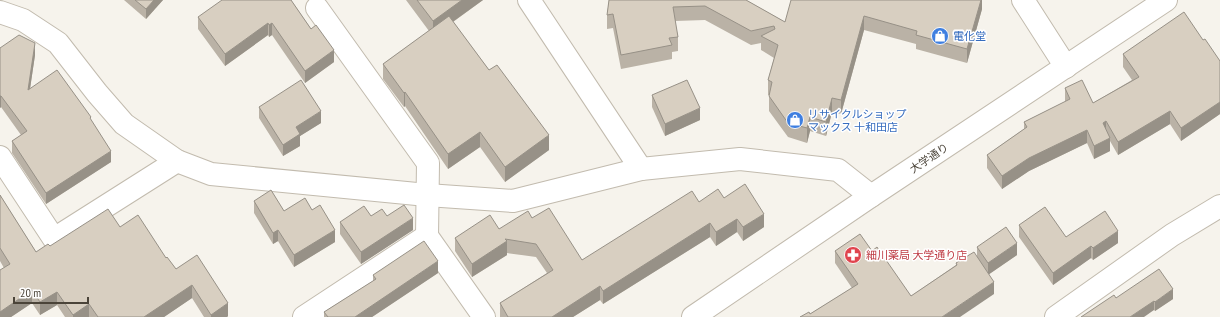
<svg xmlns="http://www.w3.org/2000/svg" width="1220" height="317" font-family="'PT Sans Narrow','Noto Sans JP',sans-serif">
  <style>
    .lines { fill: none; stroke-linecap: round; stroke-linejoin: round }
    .minor-casing { stroke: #c2bbae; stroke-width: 24 }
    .minor { stroke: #fff; stroke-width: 22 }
    .wall { fill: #bab2a6 }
    .shaded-wall { fill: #979187 }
    .building { fill: #d8cfc1; stroke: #979187 }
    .labels { text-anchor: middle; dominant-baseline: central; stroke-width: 3; stroke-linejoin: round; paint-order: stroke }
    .shop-label { font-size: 11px; fill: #366cbe; stroke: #fff; text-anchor: start }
    .street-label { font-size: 11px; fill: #4b4439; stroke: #fff }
    .health-label { font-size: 11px; fill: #be3a42; stroke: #fff; text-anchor: start }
  </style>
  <rect width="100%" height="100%" fill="#f6f3ec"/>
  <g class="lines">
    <g class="minor-casing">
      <g id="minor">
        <path d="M529 0 641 169"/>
        <path d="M1023 0 1066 67"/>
        <path d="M317 8 428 163 427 236 484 317"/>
        <path d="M0 12 23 20 58 43 97 93 124 124 177 161 211 174 427 195 513 201 641 169 740 159 838 170 871 196"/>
        <path d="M0 157 54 239 177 161"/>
        <path d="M304 317 427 236"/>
        <path d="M693 317 871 196 1166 0"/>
        <path d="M1056 317 1172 235 1220 206"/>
      </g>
    </g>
    <use href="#minor" class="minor"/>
  </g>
  <g class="wall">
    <path d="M124 0H163L146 19Z"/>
    <path d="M291 0 334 62 305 83 272 35 269 37 268 35 225 66 198 29V17Z"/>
    <path d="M406 0H483L453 22 549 150 505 182 480 147 448 169 405 106 404 107 383 79V64L429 31Z"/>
    <path d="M609 0H746L785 22 982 0V9L967 63 916 49V44L864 30 841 114 832 112 826 136 810 131 807 143 788 137 769 111V95H768V80L774 58 761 50V43L751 45 705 20 675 21 678 37V51L672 52V59L621 69 613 28 607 29V15Z"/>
    <path d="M1203 40 1220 61V114L1181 141 1170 124 1118 155 1110 141V151L1094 159 1087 143 1029 171 1002 189 987 168V155L1024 129V122L1065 102V88L1093 103 1132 80 1123 67V54Z"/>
    <path d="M0 48 35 55 30 89 91 120 111 162 46 204 12 153V141L21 135 1 107 0 108Z"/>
    <path d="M652 95 700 120 665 136 652 107Z"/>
    <path d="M259 107 321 123 300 136V146L283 156 259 118Z"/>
    <path d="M0 195 36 252 50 246 120 227 166 258 176 269 228 316 227 317H204L192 298 164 317H65L57 305 40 315 32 303 11 317H0L4 268 0 261Z"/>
    <path d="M724 198 764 227 743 241 737 232 716 246 710 237 603 304 600 300 573 317H500V303L547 273 536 257 507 253V255L472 277 455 251V238L499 229 532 218 582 260 699 202Z"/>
    <path d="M254 201 284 211 312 210 335 242 294 267 278 241 273 244 254 213Z"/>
    <path d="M371 216H387L413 230 361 264 340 234V222Z"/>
    <path d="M1019 225 1066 237 1118 243 1093 260 1091 258 1053 285 1019 237Z"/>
    <path d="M977 247 1017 255 989 274 994 294 810 314 852 288 835 263V251H872L911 296 956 265V263L977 256Z"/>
    <path d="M438 273 372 317H324V312L373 281V275Z"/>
    <path d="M1116 298 1173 299 1155 311 1154 310 1081 317Z"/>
  </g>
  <g class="shaded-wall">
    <path d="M154 0H163L146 19V9Z"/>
    <path d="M462 0H483L433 36V21Z"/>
    <path d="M981 0H982V9L967 63V49Z"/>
    <path d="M864 16V30L841 114V100Z"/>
    <path d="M268 23V35L225 66V54Z"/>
    <path d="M272 23V35L269 37V25Z"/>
    <path d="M35 43V55L28 102V90Z"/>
    <path d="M334 50V62L305 83V71Z"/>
    <path d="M405 92V106L404 107V93Z"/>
    <path d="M0 96H1V107L0 108Z"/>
    <path d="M832 98V112L826 136V122Z"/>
    <path d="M1220 102V114L1181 141V128Z"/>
    <path d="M700 108V120L665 136V124Z"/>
    <path d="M321 111V123L300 136V146L283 156V145L296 127Z"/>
    <path d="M1170 111V124L1118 155V142Z"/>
    <path d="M810 117V131L807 143V128Z"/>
    <path d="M1106 121V134L1103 123Z"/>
    <path d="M1087 130V143L1029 171 1002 189V176L1029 158Z"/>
    <path d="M480 132V147L448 169V154Z"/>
    <path d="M549 135V150L505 182V167Z"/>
    <path d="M1110 138V151L1094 159V146Z"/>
    <path d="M111 151V162L46 204V193Z"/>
    <path d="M764 214V227L743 241V227Z"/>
    <path d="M413 218V230L361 264V252Z"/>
    <path d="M737 219V232L716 246V232Z"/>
    <path d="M710 223V237L603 304V291Z"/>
    <path d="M278 230V241L273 244V233Z"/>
    <path d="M335 230V242L294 267V255Z"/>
    <path d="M1118 231V243L1093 260V248Z"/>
    <path d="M507 241V255L472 277V264Z"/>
    <path d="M1017 243V255L988 275V263Z"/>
    <path d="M1091 246V258L1053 285V273Z"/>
    <path d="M438 261V273L372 317H355Z"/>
    <path d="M994 282V294L960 317H942Z"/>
    <path d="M192 285V298L164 317H144Z"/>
    <path d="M600 286V300L573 317H552Z"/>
    <path d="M1173 289V299L1155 311V302Z"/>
    <path d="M32 290V303L11 317H0V312Z"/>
    <path d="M57 292V305L40 315V302Z"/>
    <path d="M1154 301V310L1144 317H1130Z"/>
    <path d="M228 303V316L227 317H211V315Z"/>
    <path d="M89 304V317H73V315Z"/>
  </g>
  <g class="building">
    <path d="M135 0H154L146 9Z"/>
    <path d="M222 0H291L311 29 316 25 334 50 305 71 272 23 269 25 268 23 225 54 198 17Z"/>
    <path d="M417 0H462L433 21Z"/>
    <path d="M609 0H746L785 22 791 0H981L967 49 916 35 917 31 864 16 841 100 832 98 826 122 810 117 807 128 788 123 769 96 772 82 768 80 778 45 761 36 775 29 774 26 751 31 705 6 673 7 678 37 669 38 672 45 621 55 613 14 607 15Z"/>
    <path d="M1184 12 1203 40 1205 39 1220 61V102L1181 128 1170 111 1118 142 1106 121 1103 123 1110 138 1094 146 1087 130 1029 158 1002 176 987 155 1027 127 1024 122 1070 99 1065 88 1082 80 1093 103 1139 77 1123 54Z"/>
    <path d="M449 16 489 70 497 65 549 135 505 167 480 132 448 154 405 92 404 93 383 64Z"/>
    <path d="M19 35 35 43 28 90 57 70 91 117 90 118 111 151 46 193 12 141 27 131 1 96H0V48Z"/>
    <path d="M301 80 321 111 296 127 300 134 283 145 259 107Z"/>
    <path d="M687 80 700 108 665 124 652 95Z"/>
    <path d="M745 184 764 214 743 227 737 219 716 232 710 223 603 291 600 286 552 317H508L500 303 553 270 536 244 505 239 507 241 472 264 455 238 490 215 499 229 528 211 532 218 549 208 582 260 692 191 699 202 718 189 724 198Z"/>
    <path d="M271 190 284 211 305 198 312 210 320 205 335 230 294 255 278 230 273 233 254 201Z"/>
    <path d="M0 195 36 252 48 244 50 246 108 209 120 227 138 215 166 258 167 257 176 269 197 255 228 303 211 315 192 285 144 317H98L89 304 73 315 57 292 40 302 32 290 0 312V270L10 264 0 248Z"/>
    <path d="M404 205 413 218 361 252 340 222 364 206 371 216 382 209 387 216Z"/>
    <path d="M1045 207 1066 237 1105 211 1118 231 1093 248 1091 246 1053 273 1019 225Z"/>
    <path d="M1006 227 1017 243 988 263 977 247Z"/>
    <path d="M860 234 872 251 877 247 911 296 957 265 956 263 974 252 994 282 942 317H800L809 312 810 314 858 284 835 251Z"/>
    <path d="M424 241 438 261 355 317H328L324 312 376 279 373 275Z"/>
    <path d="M1159 269 1173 289 1155 302 1154 301 1130 317H1081L1114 295 1116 298Z"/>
  </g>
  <defs>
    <g id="shop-disc" transform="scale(0.9)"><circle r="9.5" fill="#3f7fe0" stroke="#fff"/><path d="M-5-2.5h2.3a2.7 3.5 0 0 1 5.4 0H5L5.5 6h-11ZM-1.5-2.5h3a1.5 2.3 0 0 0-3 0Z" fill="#fff"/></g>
    <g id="pharmacy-disc" transform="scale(0.9)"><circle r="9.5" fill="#e0444e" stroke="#fff"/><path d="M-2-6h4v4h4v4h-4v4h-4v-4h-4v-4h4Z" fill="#fff"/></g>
  </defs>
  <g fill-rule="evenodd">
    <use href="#shop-disc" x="940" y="36"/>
    <use href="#shop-disc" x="795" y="120"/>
    <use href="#pharmacy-disc" x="853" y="255"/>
  </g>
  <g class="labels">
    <g class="shop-label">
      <text x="953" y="36">電化堂</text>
      <text x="808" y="114">リサイクルショップ<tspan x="808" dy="13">マックス 十和田店</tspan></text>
    </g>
    <g class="street-label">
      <text transform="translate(929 158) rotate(-34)">大学通り</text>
    </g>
    <g class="health-label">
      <text x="866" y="255">細川薬局 大学通り店</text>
    </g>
  </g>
  <path d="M14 297v6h74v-6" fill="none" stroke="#4b4439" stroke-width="2"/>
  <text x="20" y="297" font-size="12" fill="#4b4439" stroke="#ffffff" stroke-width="3" paint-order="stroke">20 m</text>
</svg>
